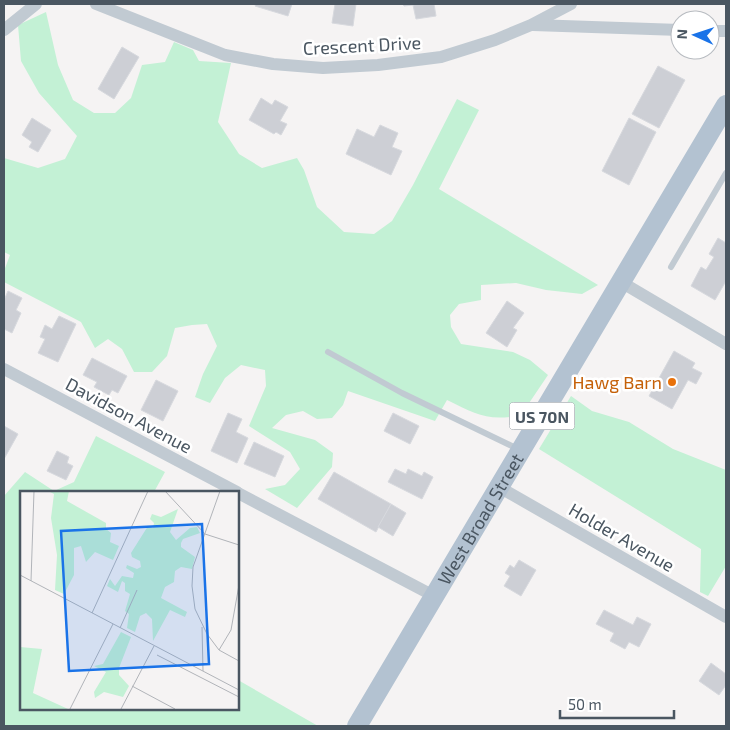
<svg xmlns="http://www.w3.org/2000/svg" width="730" height="730" font-family="'Exo 2',sans-serif">
  <style>
    .green { fill: #c3f1d5 }
    .building { fill: #cdcfd5; stroke: #d7d9de }
    .lines { fill: none; stroke-linecap: round; stroke-linejoin: round }
    .service { stroke: #c1cad2; stroke-width: 6 }
    .minor { stroke: #c1cad2; stroke-width: 12 }
    .primary { stroke: #b3c2d1; stroke-width: 20 }
    .food-dot { fill: #e8710a; stroke: #fff; stroke-width: 2 }
    .labels { text-anchor: middle; dominant-baseline: central; stroke-width: 5; stroke-linejoin: round; paint-order: stroke }
    .shield { fill: #fff; stroke: #808990; stroke-width: 1 }
    .shield-label { font-size: 16px; font-weight: bold; fill: #4a5661 }
    .street-label { font-size: 18px; fill: #4a5661; stroke: #fff }
    .food-label { font-size: 18px; fill: #c56008; stroke: #fff; text-anchor: end }
    .inset-road { fill: none; stroke: #b1b4b9; stroke-width: 1 }
    .view { fill: #1a73e8; fill-opacity: 0.15; stroke: #1a73e8; stroke-width: 2.5 }
    .inset-edge { fill: none; stroke: #4a5661; stroke-width: 2.5 }
  </style>
  <rect width="100%" height="100%" fill="#f5f3f3"/>
  <g class="green">
    <path d="M46 12 58 65 73 100 94 113H115L131 98 142 65 165 62 174 42 193 50 199 61 231 63 218 122 239 154 262 168 297 158 304 170 317 207 344 232 374 234 392 221 413 185 457 99 479 110 439 189 598 285 582 294 546 290 516 283 481 285V300L459 304 450 315 451 327 461 344 513 352 530 360 548 375 521 415C488 422 476 414 447 400L435 421 348 391 343 405 332 418 317 419 303 411 286 415 272 428 315 440 333 453 332 467 297 508 265 489 285 485 300 469 290 452 249 426 266 386 265 370 241 365 225 378 210 403 195 397 203 374 217 346 207 324 192 325 175 328 167 356 152 372H134L122 349 108 339 95 348 81 322 4 282V271L10 255 4 252V158L38 168 65 159 77 136 39 93 21 61 18 25Z"/>
    <path d="M571 396 592 411 629 422 673 449 726 470V566L708 596 700 592 701 549 539 449Z"/>
    <path d="M96 436 165 472 154 492H21V709H238V680L318 726H4V496L25 472 54 491 74 482Z"/>
  </g>
  <g class="building">
    <path d="M256 4H292L288 16 255 6Z"/>
    <path d="M335 4H356L353 26 332 23Z"/>
    <path d="M403 4H434L436 16 416 19 413 5 404 6Z"/>
    <path d="M122 47 139 57 114 99 98 89Z"/>
    <path d="M658 66 685 80 659 128 632 114Z"/>
    <path d="M261 98 272 105 275 100 288 107 280 121 287 124 281 135 276 132 274 134 249 120Z"/>
    <path d="M32 118 51 130 38 152 29 147 32 142 22 135Z"/>
    <path d="M629 118 656 132 629 185 602 171Z"/>
    <path d="M380 125 398 133 392 147 402 151 391 175 346 154 357 129 374 137Z"/>
    <path d="M718 238 726 243V281L715 300 691 286 701 267 706 270 714 257 709 254Z"/>
    <path d="M8 291 22 298 16 310 21 313 12 333 4 329V300Z"/>
    <path d="M507 301 524 313 513 328 517 330 507 347 486 333Z"/>
    <path d="M59 316 76 324 58 362 38 353 45 339 40 337 45 325 52 329Z"/>
    <path d="M674 351 695 363 692 368 702 373 696 384 688 380 672 409 649 396Z"/>
    <path d="M92 358 127 376 118 393 112 390 109 395 94 387 97 382 83 375Z"/>
    <path d="M156 380 178 391 163 421 141 410Z"/>
    <path d="M228 413 242 419 236 432 248 438 237 463 211 451Z"/>
    <path d="M393 413 419 426 410 444 384 431Z"/>
    <path d="M4 426 18 434 4 459Z"/>
    <path d="M254 442 284 456 275 477 244 464Z"/>
    <path d="M57 451 69 457 67 463 73 466 66 480 47 471Z"/>
    <path d="M395 469 406 474 408 469 422 476 424 472 433 477 422 499 388 482Z"/>
    <path d="M334 472 391 504 376 532 318 499Z"/>
    <path d="M391 504 406 513 393 536 378 527Z"/>
    <path d="M519 560 536 570 521 596 504 586 510 576 505 573 510 565 514 568Z"/>
    <path d="M604 610 633 625 637 617 651 624 639 647 629 642 625 649 610 641 614 633 596 624Z"/>
    <path d="M711 663 726 674V685L719 695 699 681Z"/>
  </g>
  <g class="lines">
    <g class="service">
      <path d="M671 267 726 173"/>
      <path d="M328 352 402 393 518 449"/>
    </g>
    <g class="minor">
      <path d="M96 4 225 55 273 64 323 68 378 65 441 57 495 40 531 25 571 4"/>
      <path d="M533 25 680 30"/>
      <path d="M4 30 36 4"/>
      <path d="M710 31H726"/>
      <path d="M621 282 726 344"/>
      <path d="M4 369 237 492"/>
      <path d="M499 487 726 617"/>
      <path d="M238 493 434 596"/>
    </g>
    <path class="primary" id="s1" d="M357 726 726 105"/>
  </g>
  <circle class="food-dot" cx="672" cy="382" r="5"/>
  <g class="labels">
    <rect class="shield" x="509.5" y="402.5" width="65" height="27" rx="4"/>
    <g class="shield-label">
      <text x="542" y="416">US 70N</text>
    </g>
    <g class="street-label">
      <text transform="translate(362 45) rotate(-3)">Crescent Drive</text>
      <text transform="translate(129 415) rotate(28)">Davidson Avenue</text>
      <text stroke="none"><textPath href="#s1" startOffset="241">West Broad Street</textPath></text>
      <text transform="translate(622 537) rotate(30)">Holder Avenue</text>
    </g>
    <g class="food-label">
      <text x="662" y="382">Hawg Barn</text>
    </g>
  </g>
  <g transform="translate(20 491)">
    <rect width="219" height="219" fill="#f5f3f3"/>
    <path d="M28 0H49L47 10 86 32V38L91 42 90 51 99 55 93 69 75 61 66 71 61 55 54 57V84L44 103 35 99 37 64 31 27 34 3ZM158 18 150 41 156 49 170 37 177 36 180 42 163 48 161 52V56L175 66 172 78 161 76 155 80 154 91 145 96 141 107 167 121 165 126 150 119 133 150 132 128 126 122 120 125 115 141 107 137 109 123 105 120 110 103 105 100V92L102 90 98 101 87 95 90 88 95 95 102 85 113 87 114 82 106 77 107 74 117 78 121 76 120 70 112 66 111 62 128 35 133 37 134 32 130 28 132 23 141 26ZM101 141 111 146 99 177V184L109 195 103 206 84 201 75 207 74 201 86 181 74 175 83 173ZM0 156 22 158 13 202 48 218H0Z" fill="#c3f1d5"/>
    <path class="inset-road" d="M145 0 185 43 219 54M200 0 173 76 172 95 175 118 187 143 199 159 219 170M0 84 219 199M11 90 14 0M72 122 128 0M182 136 183 180M100 137 117 99M199 159 211 139 219 94M137 164 219 206M112 195 155 218M50 218 93 133M101 218 134 155"/>
    <path class="view" d="M182 33 189 173 49 180 41 40Z"/>
    <rect width="219" height="219" class="inset-edge"/>
  </g>
  <rect width="730" height="730" fill="none" stroke="#4a5661" stroke-width="10"/>
  <g transform="translate(695 35) rotate(273)"><circle r="24" fill="#ffffff" stroke="#b7bbc0"/>
  <path d="M0-4L9 19L0 12L-9 19Z" fill="#1a73e8"/>
  <text y="-8" font-size="14" font-weight="bold" text-anchor="middle" fill="#4a5661">N</text>
  </g>
  <path d="M560 710v8h114v-8" fill="none" stroke="#4a5661" stroke-width="2.5"/>
  <text x="568" y="710" font-size="15" fill="#4a5661" stroke="#ffffff" stroke-width="4" paint-order="stroke">50 m</text>
</svg>
